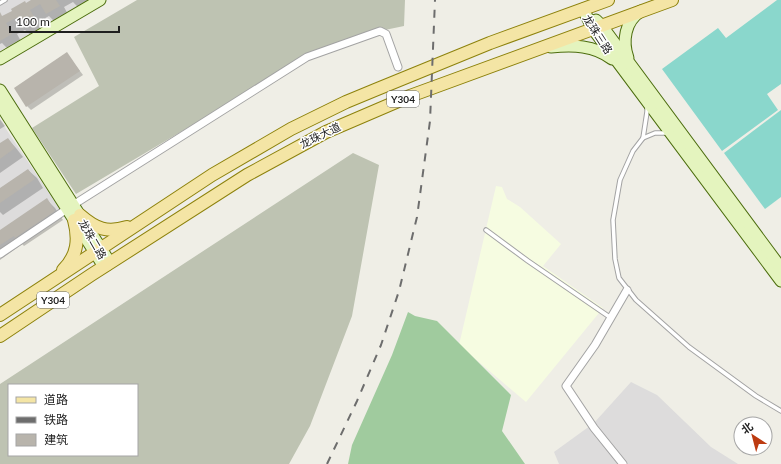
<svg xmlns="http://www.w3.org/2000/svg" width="781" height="464" font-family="Lato,'Noto Sans SC',sans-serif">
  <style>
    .residential { fill: #dddcdc }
    .education { fill: #f6fce1 }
    .construction { fill: #bec3b2; fill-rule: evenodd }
    .forest { fill: #a0cb9e }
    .pitch { fill: #8ad7cc }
    .shadow { fill: #0003 }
    .building { fill: #b8b4ac }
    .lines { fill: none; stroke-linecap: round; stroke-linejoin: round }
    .lane-casing { stroke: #a3a3a3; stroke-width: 5.5 }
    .street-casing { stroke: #a3a3a3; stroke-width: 9 }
    .secondary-casing { stroke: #4c6d0e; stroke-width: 13 }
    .primary-casing { stroke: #8d820c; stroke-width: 14 }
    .lane { stroke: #fff; stroke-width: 3.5 }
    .street { stroke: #fff; stroke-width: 7 }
    .secondary { stroke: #e4f4be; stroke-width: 11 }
    .primary { stroke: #f4e5a5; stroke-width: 12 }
    .rail { stroke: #6d6d6d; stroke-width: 2; stroke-dasharray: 8 8; stroke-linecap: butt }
    .labels { text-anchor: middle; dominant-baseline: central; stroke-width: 3; stroke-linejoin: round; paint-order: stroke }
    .shield { fill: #fff; stroke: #626262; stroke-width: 1 }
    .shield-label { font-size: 10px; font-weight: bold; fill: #1f1f1f }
    .street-label { font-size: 11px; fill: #1f1f1f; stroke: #fff }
  </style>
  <rect width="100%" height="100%" fill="#efeee6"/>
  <g class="residential">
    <path d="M0 0H88L0 51Z"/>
    <path d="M0 120 63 214 0 257Z"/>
    <path d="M631 382 657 395 711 447 738 464H559L554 452 594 423Z"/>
  </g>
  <path class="education" d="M496 186 502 187 507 199 520 207 561 244 543 266 603 308 526 402 459 345Z"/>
  <g class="construction">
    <path d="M137 0H405L404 26 380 31 307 57 76 194 32 128 99 86 74 37Z"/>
    <path d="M353 153 379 165 352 316 310 426 289 464H0V384ZM9 385H137V455H9Z"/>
  </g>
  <path class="forest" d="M408 312 415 316 437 321 511 395 502 431 525 464H348L352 445 392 355Z"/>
  <g class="pitch">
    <path d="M777 0H781V84L767 94 778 110 722 151 662 69 718 28 726 38Z"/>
    <path d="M781 110V197L765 209 724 153Z"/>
  </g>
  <g class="shadow">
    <path d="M33 0H91L82 11 73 2 64 7 70 18 58 25 49 16 40 21 46 31 34 38 25 30 17 34 23 45 11 52 2 43 0 44V16L3 17Z"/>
    <path d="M67 54 83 75 31 110 27 106Z"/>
    <path d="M0 119 5 126 0 129Z"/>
    <path d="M8 139 16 148 23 157 0 173V145Z"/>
    <path d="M28 170 37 178 43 188 3 215 0 212V189Z"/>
    <path d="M47 200 55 208 63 220 24 246 22 244 0 260V231Z"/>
  </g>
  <g class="building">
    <path d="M31 0H56L60 6 46 14 40 4 30 10 36 20 22 28 16 18 6 23 12 34 0 41V12L2 16 12 11 11 9 25 1 26 3Z"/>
    <path d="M67 52 80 71 26 107 14 88Z"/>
    <path d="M8 138 15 148 0 159V143Z"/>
    <path d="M28 169 35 179 0 203V188Z"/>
    <path d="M47 198 55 211 15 238 14 236 0 245V230Z"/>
  </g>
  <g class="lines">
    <g class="lane-casing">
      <g id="lane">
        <path d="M0 3 5 0"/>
        <path d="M666 133H655L643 138 633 151 620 180 613 220 615 259 619 278 636 300 689 347 756 396 781 411"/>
        <path d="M643 138 647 112V107"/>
        <path d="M486 230 528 261 611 318"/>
      </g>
    </g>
    <g class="street-casing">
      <g id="street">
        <path d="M73 205 307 57 380 31 386 34 398 67"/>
        <path d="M0 254 67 209"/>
        <path d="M623 464 594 428 566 386 595 345 627 290"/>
      </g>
    </g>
    <g class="secondary-casing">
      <g id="secondary">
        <path d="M583 9 593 29 605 45 781 281"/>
        <path d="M596 20 602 26 781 268"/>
        <path d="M551 47C573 45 594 45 612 59"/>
        <path d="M628 58C622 41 625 21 641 11"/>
        <path d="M0 59 100 0"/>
        <path d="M0 90 107 258V265L101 262 0 104"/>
      </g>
    </g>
    <g class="primary-casing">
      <g id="primary">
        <path d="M80 215C96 229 107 233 127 227"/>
        <path d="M63 270C78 255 79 239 74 220"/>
        <path d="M0 315 212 175 291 129 346 102 375 90 490 43 608 0"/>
        <path d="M0 336 91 275 247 175 326 132 410 96 672 0"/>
      </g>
    </g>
    <use href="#lane" class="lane"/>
    <use href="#street" class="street"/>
    <use href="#secondary" class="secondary"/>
    <use href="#primary" class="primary"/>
    <path class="rail" d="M327 464 357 401 381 345 399 291 417 217 430 121 435 0"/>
  </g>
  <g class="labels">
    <g class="shield">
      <rect x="387" y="91" width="32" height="16" rx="3"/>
      <rect x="37" y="292" width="32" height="16" rx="3"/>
    </g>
    <g class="shield-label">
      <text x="403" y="99">Y304</text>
      <text x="53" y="300">Y304</text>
    </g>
    <g class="street-label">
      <text transform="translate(598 34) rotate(57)">龙珠三路</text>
      <text transform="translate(320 135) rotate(-26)">龙珠大道</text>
      <text transform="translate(93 239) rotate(60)">龙珠二路</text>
    </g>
  </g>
  <rect x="8" y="384" width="130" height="72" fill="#ffffff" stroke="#a5a5a5"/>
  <rect x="16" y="397" width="20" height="6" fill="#f4e5a5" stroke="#a5a5a5"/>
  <text x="44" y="404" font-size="12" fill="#1f1f1f">道路</text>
  <rect x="16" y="417" width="20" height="6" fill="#6d6d6d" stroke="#a5a5a5"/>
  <text x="44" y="424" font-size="12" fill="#1f1f1f">铁路</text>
  <rect x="16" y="434" width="20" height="12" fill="#b8b4ac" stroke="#a5a5a5"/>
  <text x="44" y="444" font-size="12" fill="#1f1f1f">建筑</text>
  <g transform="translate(753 436) rotate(324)"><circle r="19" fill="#ffffff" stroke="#a5a5a5"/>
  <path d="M0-3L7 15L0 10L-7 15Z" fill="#bd3b11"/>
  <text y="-6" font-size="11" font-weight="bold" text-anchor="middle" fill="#1f1f1f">北</text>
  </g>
  <path d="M10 26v6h109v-6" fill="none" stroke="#1f1f1f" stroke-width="2"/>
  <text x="16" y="26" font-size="12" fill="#1f1f1f" stroke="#ffffff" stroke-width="3" paint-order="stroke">100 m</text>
</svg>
